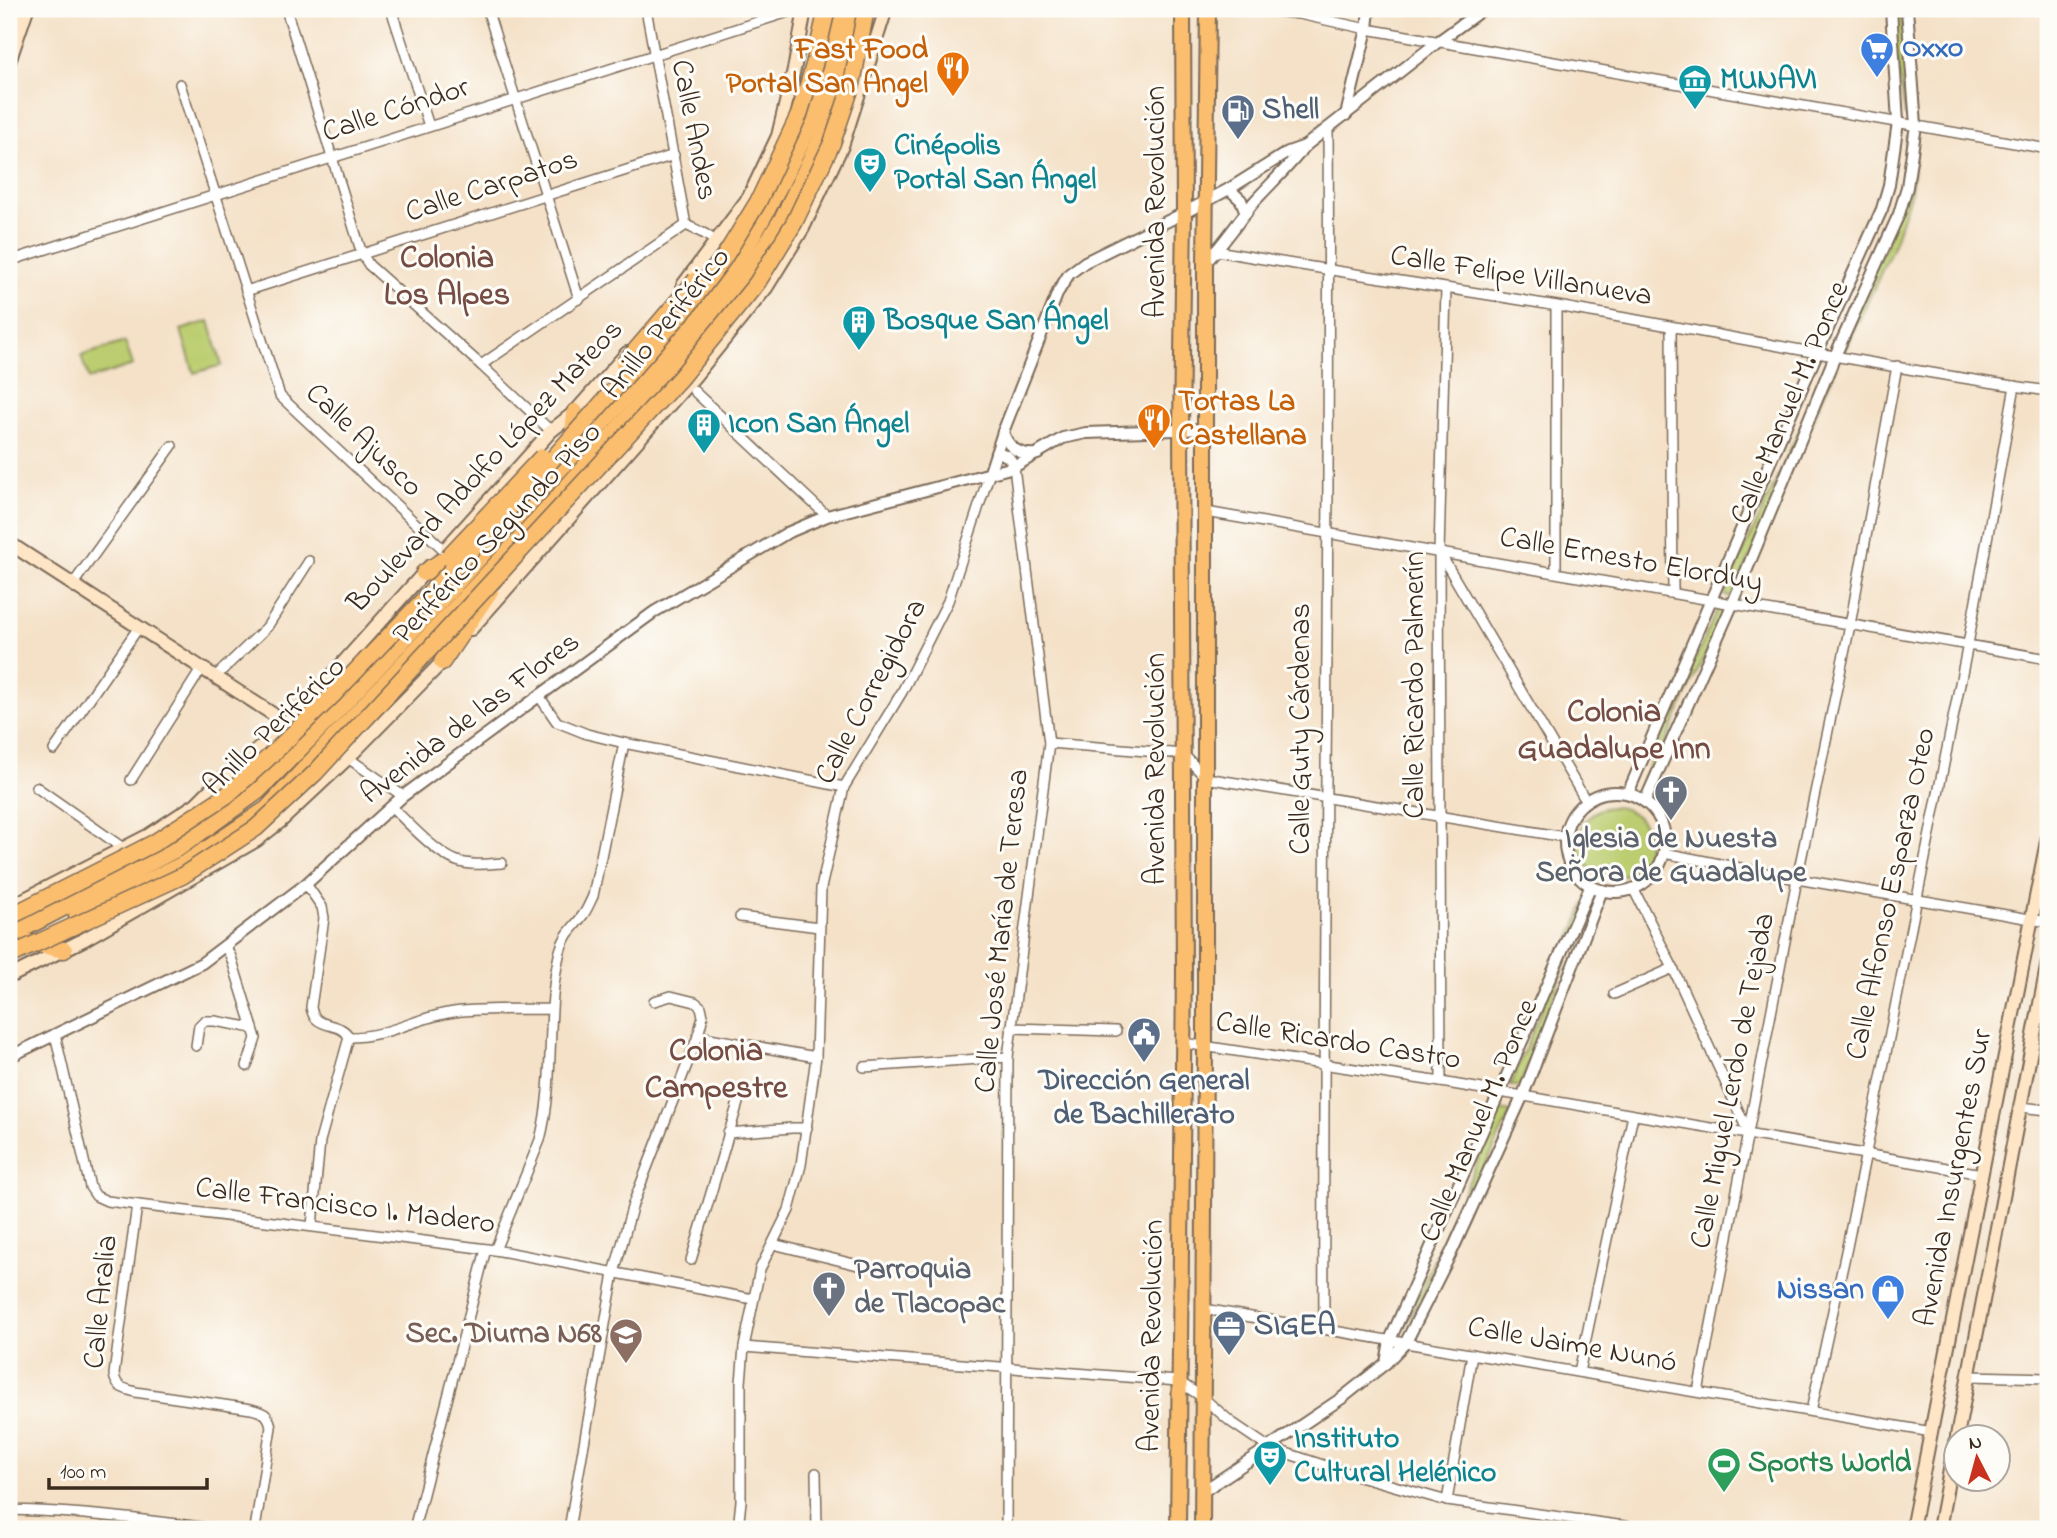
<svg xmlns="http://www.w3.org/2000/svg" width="2057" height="1538" font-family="'Indie Flower',sans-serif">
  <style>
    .green { fill: #bbcd70; stroke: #7b7c47; stroke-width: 2 }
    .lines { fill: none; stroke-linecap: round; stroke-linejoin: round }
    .minor-casing { stroke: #7c6a59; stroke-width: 12 }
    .tertiary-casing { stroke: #7c6a59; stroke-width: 14 }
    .secondary-casing { stroke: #7c6a59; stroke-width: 16 }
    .primary-casing { stroke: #7c6a59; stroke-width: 18 }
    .motorway-casing { stroke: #7c6a59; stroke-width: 19 }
    .minor { stroke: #fff; stroke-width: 9 }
    .tertiary { stroke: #fff; stroke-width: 10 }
    .secondary { stroke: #fde5c5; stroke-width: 12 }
    .primary { stroke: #fbbe6e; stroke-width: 14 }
    .motorway { stroke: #fbbe6e; stroke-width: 16 }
    .motorway-bridge-casing { stroke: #7c6a59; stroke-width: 19; stroke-linecap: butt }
    .motorway-bridge { stroke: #fbbe6e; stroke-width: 16 }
    .labels { text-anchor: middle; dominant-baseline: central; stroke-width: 6; stroke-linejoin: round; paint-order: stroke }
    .shop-label { font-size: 30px; font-weight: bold; fill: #366cbe; stroke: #fdfcf7; text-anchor: start }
    .food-label { font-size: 30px; font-weight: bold; fill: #c56008; stroke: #fdfcf7; text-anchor: end }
    .culture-label { font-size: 30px; font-weight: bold; fill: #0d838f; stroke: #fdfcf7; text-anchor: start }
    .street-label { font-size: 30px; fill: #3b2a1e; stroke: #fdfcf7 }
    .service-label { font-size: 30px; font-weight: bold; fill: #4e5e75; stroke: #fdfcf7; text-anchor: start }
    .worship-label { font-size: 30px; font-weight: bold; fill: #5b616d; stroke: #fdfcf7 }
    .education-label { font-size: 30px; font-weight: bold; fill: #785e54; stroke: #fdfcf7; text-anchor: end }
    .leisure-label { font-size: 30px; font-weight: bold; fill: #27864d; stroke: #fdfcf7; text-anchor: start }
    .neighbourhood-label { font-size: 32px; font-weight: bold; fill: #754c43; stroke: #fdfcf7 }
  </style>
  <rect width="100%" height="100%" fill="#fdfcf7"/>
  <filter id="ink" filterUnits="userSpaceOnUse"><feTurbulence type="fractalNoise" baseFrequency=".0143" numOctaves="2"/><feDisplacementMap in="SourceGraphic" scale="14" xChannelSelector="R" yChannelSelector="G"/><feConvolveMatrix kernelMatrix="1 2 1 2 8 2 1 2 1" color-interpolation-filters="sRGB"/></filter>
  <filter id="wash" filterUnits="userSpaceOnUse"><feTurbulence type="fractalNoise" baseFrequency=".00686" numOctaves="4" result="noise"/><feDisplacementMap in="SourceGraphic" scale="28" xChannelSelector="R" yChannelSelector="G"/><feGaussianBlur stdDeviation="1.57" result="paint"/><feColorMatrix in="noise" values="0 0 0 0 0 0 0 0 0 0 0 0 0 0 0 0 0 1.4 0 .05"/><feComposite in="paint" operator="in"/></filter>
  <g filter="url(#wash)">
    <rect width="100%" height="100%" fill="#f4e1c7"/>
    <g class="green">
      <path d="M1891 9H1900L1914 114 1905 116Z"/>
      <path d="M1907 136 1917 137 1911 191 1894 244 1844 353 1836 351 1887 242 1901 194Z"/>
      <path d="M209 321 222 365 194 373 181 330Z"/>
      <path d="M125 342 133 365 89 379 81 356Z"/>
      <path d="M1830 362 1838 364 1732 597 1724 595Z"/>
      <path d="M1717 610 1725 611 1645 787 1640 786Z"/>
      <circle cx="1613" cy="842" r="35"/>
      <path d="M1586 901 1589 902 1520 1086H1510Z"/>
      <path d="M1500 1110 1511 1112 1423 1297 1404 1328Z"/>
    </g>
  </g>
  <g filter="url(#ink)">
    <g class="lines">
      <g class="minor-casing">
        <g id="minor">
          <path d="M286 9 362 254 369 265 481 365 551 431"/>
          <path d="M391 9 429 126"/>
          <path d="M487 9 579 299"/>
          <path d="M646 9 686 225"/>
          <path d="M1259 9 1299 14 1367 29 2048 149"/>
          <path d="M180 84 280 396 444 550"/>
          <path d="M686 225 705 234 717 242"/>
          <path d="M1217 251C1330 271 1444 287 1557 306 1721 334 1884 368 2048 391"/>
          <path d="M9 261 798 9"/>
          <path d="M246 291 674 155"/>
          <path d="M1671 327 1673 592"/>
          <path d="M481 365 686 225"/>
          <path d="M694 391 827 516"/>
          <path d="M1206 512 2048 659"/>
          <path d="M1441 555 1586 801"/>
          <path d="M1556 572V306"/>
          <path d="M73 584 172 446"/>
          <path d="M215 677 267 627 309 561"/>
          <path d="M539 696 557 722 587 734 624 743 844 787"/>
          <path d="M1049 743 1183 754 1206 778 1565 837"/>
          <path d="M54 750 139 627"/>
          <path d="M348 758 403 796"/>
          <path d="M131 780 202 668"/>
          <path d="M36 787 123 848"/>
          <path d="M392 807C407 822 437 854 457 861 471 866 487 864 502 863"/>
          <path d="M1664 853 1797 879 2048 922"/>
          <path d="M306 884 322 907 324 918 311 1007C314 1031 340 1020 349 1037"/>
          <path d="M1633 888 1673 968 1748 1132"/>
          <path d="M740 917 819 927"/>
          <path d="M225 946 231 957 256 1038 247 1066"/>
          <path d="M1614 994 1673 968"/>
          <path d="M1011 1028 1116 1031"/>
          <path d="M55 1034 90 1187 96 1196 107 1201 495 1250 753 1299"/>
          <path d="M698 1036 816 1057"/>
          <path d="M349 1037C390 1037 416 1017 454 1012 485 1008 519 1010 551 1009"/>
          <path d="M1183 1043 1441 1082 1982 1174"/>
          <path d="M196 1046 199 1026 204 1021H215L253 1028"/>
          <path d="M864 1067 1008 1057"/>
          <path d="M1441 1082 1439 553 1446 289"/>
          <path d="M2020 1107 2048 1110"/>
          <path d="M728 1133 792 1128H807"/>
          <path d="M137 1205 114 1374C116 1388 123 1388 135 1392L251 1409C263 1412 269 1414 271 1427L255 1529"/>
          <path d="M312 1226 320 1141 349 1037"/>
          <path d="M773 1244 866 1267"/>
          <path d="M495 1250 540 1140C556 1078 545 1013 560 951 565 933 573 929 583 915 587 910 590 902 593 896L624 743"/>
          <path d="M691 1260 740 1096"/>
          <path d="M1204 1309 1932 1432"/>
          <path d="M1324 1329C1322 929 1331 530 1328 130"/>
          <path d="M744 1347 1178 1381 1202 1397 1231 1422 1268 1447 1338 1470 1447 1501 1646 1529"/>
          <path d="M1579 1372 1633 1115"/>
          <path d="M1968 1376 2048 1378"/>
          <path d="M1698 1392 1797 879 1850 625 1897 366"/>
          <path d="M1811 1411 1847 1247 1968 644 2015 386"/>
          <path d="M816 1473 817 1529"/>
          <path d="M1447 1501 1472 1354"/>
          <path d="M9 1510C78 1511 147 1520 216 1529"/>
          <path d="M414 1529 486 1249"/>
          <path d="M569 1529 614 1273 633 1204 698 1036 703 1016 701 1007 695 1002 671 996 654 1001"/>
          <path d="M738 1529 741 1501V1383L744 1347 760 1269 789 1210 801 1165 816 1057 821 888 844 787 902 692 948 601 989 475"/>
          <path d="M1006 1529 1008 1057 1049 743 1014 467"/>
        </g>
      </g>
      <g class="tertiary-casing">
        <g id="tertiary">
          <path d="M1346 115 1367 29 1369 9"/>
          <path d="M1229 189 1241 200 1246 213"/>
          <path d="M1205 263C1223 245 1237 223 1253 203 1270 184 1289 167 1305 146"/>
          <path d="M1003 432C1008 448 1020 456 1038 454"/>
          <path d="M996 453C1006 453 1011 458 1014 467"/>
          <path d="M989 475 1003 432 1058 292 1069 274 1085 262 1184 213 1229 189 1288 152 1305 146 1439 41 1483 9"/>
          <circle cx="1615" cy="842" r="50"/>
          <path d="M1628 793 1817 353 1882 209 1889 185 1898 122 1891 9"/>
          <path d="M1645 801 1733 603 1835 356 1899 214 1907 187 1916 125 1907 9"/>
          <path d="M9 1057 202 963 306 884 403 796 539 696 654 612 787 533 827 516 1014 467 1063 438 1086 433 1206 429"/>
          <path d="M1386 1363 1390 1340 1591 885"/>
          <path d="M1202 1492 1342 1398 1386 1363 1406 1342 1452 1251 1523 1095 1602 890"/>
        </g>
      </g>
      <g class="secondary-casing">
        <g id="secondary">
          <path d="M9 62 27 9"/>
          <path d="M683 285 749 197 778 136 795 65 805 9"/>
          <path d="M9 543 288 724"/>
          <path d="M447 547 551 431 575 412 627 353"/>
          <path d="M471 629 694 377 766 288 803 228 842 146 886 9"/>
          <path d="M9 907 149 835 196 804 212 788 288 724 430 566"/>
          <path d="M9 977 83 940 257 840 281 821 348 758 448 656"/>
          <path d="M1957 1436 2048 962"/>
          <path d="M1912 1529 2048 836"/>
          <path d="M1939 1529 1955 1443"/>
        </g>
      </g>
      <g class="primary-casing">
        <g id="primary">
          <path d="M1178 1529 1184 972 1181 429 1184 213 1183 9"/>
          <path d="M1202 1529 1205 1046V263L1208 9"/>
        </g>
      </g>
      <g class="motorway-casing">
        <g id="motorway">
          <path d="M572 444 575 412"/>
          <path d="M424 573 448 557"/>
          <path d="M442 662 490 591"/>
          <path d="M77 916 188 862 267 809 536 522 670 370 746 276 784 216 821 138 841 79 854 9"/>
          <path d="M9 936 180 847 258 791 331 717 448 592 659 360 735 267 768 208 808 129 828 73 840 9"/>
          <path d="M28 942 64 950"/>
        </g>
      </g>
      <use href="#minor" class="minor"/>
      <use href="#tertiary" class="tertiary"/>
      <use href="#secondary" class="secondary"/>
      <use href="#primary" class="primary"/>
      <use href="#motorway" class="motorway"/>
      <g class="motorway-bridge-casing">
        <g id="motorway-bridge">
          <path d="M624 364 696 280"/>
          <path d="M448 557 542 457"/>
          <path d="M9 917 154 843 227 795 267 759 333 695 488 532 688 306 723 259 758 202 799 115 814 65 827 9"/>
          <path d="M9 956 182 876 256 828 315 773 680 378 757 283 794 223 832 143 852 84 866 9"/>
        </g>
      </g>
      <use href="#motorway-bridge" class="motorway-bridge"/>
    </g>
  </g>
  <defs>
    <g id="supermarket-pin" transform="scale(1.75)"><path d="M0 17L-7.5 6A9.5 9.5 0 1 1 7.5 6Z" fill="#3f7fe0" stroke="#fdfcf7"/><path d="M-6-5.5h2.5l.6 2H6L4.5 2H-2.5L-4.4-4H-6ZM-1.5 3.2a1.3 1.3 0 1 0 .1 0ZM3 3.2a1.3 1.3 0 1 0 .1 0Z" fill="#fff"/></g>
    <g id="restaurant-pin" transform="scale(1.75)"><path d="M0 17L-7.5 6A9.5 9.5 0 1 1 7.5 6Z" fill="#e8710a" stroke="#fdfcf7"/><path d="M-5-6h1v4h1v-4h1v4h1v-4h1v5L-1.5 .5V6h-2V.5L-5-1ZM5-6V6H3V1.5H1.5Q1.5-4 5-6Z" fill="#fff"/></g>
    <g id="museum-pin" transform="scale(1.75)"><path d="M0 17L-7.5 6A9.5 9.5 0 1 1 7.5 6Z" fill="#0f9aa8" stroke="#fdfcf7"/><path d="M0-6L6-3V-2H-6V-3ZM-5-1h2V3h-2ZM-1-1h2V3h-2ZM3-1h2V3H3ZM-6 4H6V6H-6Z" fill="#fff"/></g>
    <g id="fuel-pin" transform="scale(1.75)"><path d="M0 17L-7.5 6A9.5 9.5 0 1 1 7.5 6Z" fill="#5c6f8a" stroke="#fdfcf7"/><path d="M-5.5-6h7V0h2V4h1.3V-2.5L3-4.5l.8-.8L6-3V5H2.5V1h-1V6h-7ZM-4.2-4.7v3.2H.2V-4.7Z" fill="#fff"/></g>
    <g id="theatre-pin" transform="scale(1.75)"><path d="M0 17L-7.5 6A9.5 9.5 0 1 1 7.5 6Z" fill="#0f9aa8" stroke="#fdfcf7"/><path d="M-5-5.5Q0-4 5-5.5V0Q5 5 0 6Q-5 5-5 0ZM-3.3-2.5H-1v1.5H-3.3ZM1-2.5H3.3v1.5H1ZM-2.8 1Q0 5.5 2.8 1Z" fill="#fff"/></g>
    <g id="building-pin" transform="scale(1.75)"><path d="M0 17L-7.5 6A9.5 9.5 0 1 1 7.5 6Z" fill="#0f9aa8" stroke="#fdfcf7"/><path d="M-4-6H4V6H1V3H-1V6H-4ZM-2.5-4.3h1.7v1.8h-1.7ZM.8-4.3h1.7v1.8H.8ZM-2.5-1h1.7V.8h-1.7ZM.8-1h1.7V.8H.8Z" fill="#fff"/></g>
    <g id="church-pin" transform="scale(1.75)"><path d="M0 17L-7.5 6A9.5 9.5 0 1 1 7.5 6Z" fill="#6b7280" stroke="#fdfcf7"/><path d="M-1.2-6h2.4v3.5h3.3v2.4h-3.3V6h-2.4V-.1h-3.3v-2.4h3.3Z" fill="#fff"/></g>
    <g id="civic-pin" transform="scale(1.75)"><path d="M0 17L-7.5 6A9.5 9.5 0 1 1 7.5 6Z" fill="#5c6f8a" stroke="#fdfcf7"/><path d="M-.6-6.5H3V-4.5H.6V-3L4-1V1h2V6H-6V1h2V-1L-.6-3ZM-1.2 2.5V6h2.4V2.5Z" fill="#fff"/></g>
    <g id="shop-pin" transform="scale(1.75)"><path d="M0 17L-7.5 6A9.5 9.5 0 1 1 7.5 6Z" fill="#3f7fe0" stroke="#fdfcf7"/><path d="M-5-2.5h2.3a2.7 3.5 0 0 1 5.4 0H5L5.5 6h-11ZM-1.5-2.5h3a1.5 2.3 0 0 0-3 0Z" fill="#fff"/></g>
    <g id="office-pin" transform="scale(1.75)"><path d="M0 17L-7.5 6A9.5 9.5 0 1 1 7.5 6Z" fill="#5c6f8a" stroke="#fdfcf7"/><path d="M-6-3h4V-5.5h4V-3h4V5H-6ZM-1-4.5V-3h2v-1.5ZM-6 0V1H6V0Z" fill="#fff"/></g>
    <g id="school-pin" transform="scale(1.75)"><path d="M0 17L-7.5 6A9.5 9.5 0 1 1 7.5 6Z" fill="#8d6e63" stroke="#fdfcf7"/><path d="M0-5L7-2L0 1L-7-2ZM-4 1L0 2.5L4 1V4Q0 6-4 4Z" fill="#fff"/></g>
    <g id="stadium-pin" transform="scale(1.75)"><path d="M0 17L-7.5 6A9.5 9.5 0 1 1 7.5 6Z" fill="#2e9e5b" stroke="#fdfcf7"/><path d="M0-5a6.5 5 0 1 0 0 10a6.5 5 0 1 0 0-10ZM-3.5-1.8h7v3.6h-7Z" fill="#fff"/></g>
  </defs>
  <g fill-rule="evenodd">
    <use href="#supermarket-pin" x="1877" y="49"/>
    <use href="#restaurant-pin" x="953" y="68"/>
    <use href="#museum-pin" x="1695" y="81"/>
    <use href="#fuel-pin" x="1238" y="111"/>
    <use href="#theatre-pin" x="870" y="164"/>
    <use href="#building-pin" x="859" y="322"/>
    <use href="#restaurant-pin" x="1154" y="420"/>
    <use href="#building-pin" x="704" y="425"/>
    <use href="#church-pin" x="1671" y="792"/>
    <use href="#civic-pin" x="1144" y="1034"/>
    <use href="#church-pin" x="829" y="1288"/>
    <use href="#shop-pin" x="1888" y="1291"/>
    <use href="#office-pin" x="1229" y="1327"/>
    <use href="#school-pin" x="626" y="1335"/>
    <use href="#theatre-pin" x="1270" y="1457"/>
    <use href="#stadium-pin" x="1724" y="1464"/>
  </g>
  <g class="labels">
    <g class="shop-label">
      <text x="1902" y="49">Oxxo</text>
      <text x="1864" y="1291" text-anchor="end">Nissan</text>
    </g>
    <g class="food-label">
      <text x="928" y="51">Fast Food<tspan x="928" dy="34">Portal San Angel</tspan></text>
      <text x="1178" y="403" text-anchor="start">Tortas La<tspan x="1178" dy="34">Castellana</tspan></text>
    </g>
    <g class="culture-label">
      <text x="1720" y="81">MUNAVI</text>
      <text x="894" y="147">Cinépolis<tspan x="894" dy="34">Portal San Ángel</tspan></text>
      <text x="884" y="322">Bosque San Ángel</text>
      <text x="728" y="425">Icon San Ángel</text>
      <text x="1294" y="1440">Instituto<tspan x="1294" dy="34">Cultural Helénico</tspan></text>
    </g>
    <g class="street-label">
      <text transform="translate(396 111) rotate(-18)">Calle Cóndor</text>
      <text transform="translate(693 130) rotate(79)">Calle Andes</text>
      <text transform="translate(492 187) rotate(-18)">Calle Carpatos</text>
      <text transform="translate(1157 202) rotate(-90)">Avenida Revolución</text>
      <text transform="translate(1521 277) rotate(9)">Calle Felipe Villanueva</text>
      <text transform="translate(667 324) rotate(-51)">Anillo Periférico</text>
      <text transform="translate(1791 403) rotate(-67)">Calle Manuel M. Ponce</text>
      <text transform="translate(363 441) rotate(44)">Calle Ajusco</text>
      <text transform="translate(486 467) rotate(-47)">Boulevard Adolfo López Mateos</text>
      <text transform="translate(498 534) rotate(-47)">Periférico Segundo Piso</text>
      <text transform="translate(1631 561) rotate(10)">Calle Ernesto Elorduy</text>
      <text transform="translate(1416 685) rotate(-90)">Calle Ricardo Palmerín</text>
      <text transform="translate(872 692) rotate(-62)">Calle Corregidora</text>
      <text transform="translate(471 719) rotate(-37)">Avenida de las Flores</text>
      <text transform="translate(275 727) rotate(-44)">Anillo Periférico</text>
      <text transform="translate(1302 729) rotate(-90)">Calle Guty Cárdenas</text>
      <text transform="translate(1157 769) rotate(-90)">Avenida Revolución</text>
      <text transform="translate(1892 894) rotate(-78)">Calle Alfonso Esparza Oteo</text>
      <text transform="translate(1003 931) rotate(-84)">Calle José María de Teresa</text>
      <text transform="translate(1338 1042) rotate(9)">Calle Ricardo Castro</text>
      <text transform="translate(1734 1081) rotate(-79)">Calle Miguel Lerdo de Tejada</text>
      <text transform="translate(1480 1121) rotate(-67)">Calle Manuel M. Ponce</text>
      <text transform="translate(1955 1178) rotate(-79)">Avenida Insurgentes Sur</text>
      <text transform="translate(345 1207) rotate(7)">Calle Francisco I. Madero</text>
      <text transform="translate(102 1302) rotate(-84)">Calle Aralia</text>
      <text transform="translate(1153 1336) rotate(-89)">Avenida Revolución</text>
      <text transform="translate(1572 1346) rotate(10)">Calle Jaime Nunó</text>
    </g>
    <g class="service-label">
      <text x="1262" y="111">Shell</text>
      <text x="1144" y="1082" text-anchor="middle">Dirección General<tspan x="1144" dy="34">de Bachillerato</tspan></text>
      <text x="1254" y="1327">SIGEA</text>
    </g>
    <g class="worship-label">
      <text x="1671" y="840">Iglesia de Nuesta<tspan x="1671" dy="34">Señora de Guadalupe</tspan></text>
      <text x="854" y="1271" text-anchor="start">Parroquia<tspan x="854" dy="34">de Tlacopac</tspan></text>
    </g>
    <g class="education-label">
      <text x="602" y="1335">Sec. Diurna N68</text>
    </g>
    <g class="leisure-label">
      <text x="1748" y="1464">Sports World</text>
    </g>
    <g class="neighbourhood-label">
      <text x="447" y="259">Colonia<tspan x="447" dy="37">Los Alpes</tspan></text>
      <text x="1614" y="713">Colonia<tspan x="1614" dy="37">Guadalupe Inn</tspan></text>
      <text x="716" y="1052">Colonia<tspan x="716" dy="37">Campestre</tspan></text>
    </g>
  </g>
  <rect width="2057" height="1538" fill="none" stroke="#fdfcf7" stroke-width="35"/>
  <g transform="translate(1977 1458) rotate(354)"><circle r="33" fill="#fdfcf7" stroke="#afa8a0" stroke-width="2"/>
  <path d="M0-5L12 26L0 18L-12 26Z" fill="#c8321e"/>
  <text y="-10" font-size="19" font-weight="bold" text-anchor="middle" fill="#3b2a1e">N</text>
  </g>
  <path d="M49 1478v10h158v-10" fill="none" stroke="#3b2a1e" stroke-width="3.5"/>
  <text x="60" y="1478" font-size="21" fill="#3b2a1e" stroke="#fdfcf7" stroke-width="5" paint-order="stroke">100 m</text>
</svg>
